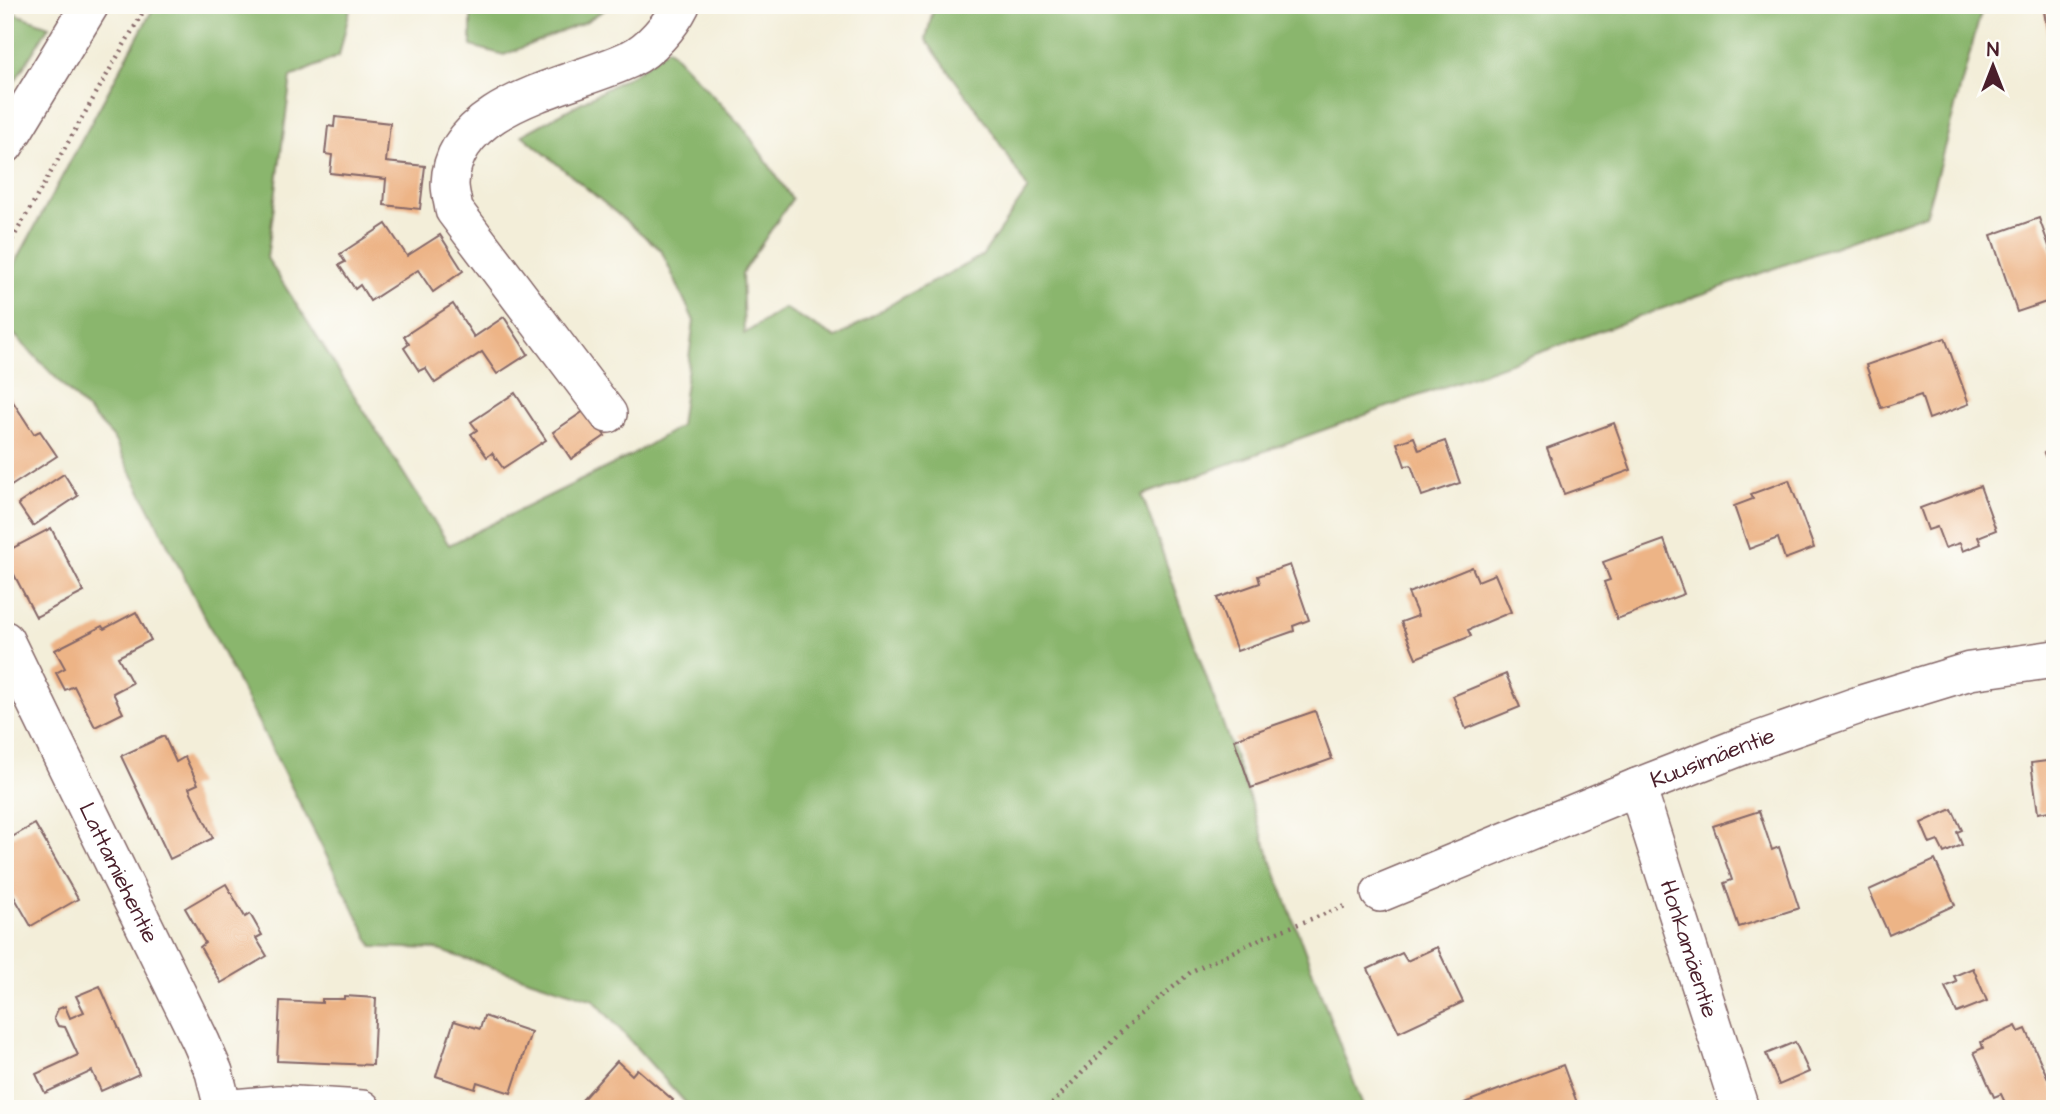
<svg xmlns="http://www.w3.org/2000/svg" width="2060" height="1114" font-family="'Architects Daughter',sans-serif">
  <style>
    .forest { fill: #8ab66d; stroke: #6a6a4c; stroke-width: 2 }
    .building { fill: #edb486 }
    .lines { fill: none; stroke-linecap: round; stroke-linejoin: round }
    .minor-casing { stroke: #856768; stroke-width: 40 }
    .path { stroke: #856768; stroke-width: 4.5; stroke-dasharray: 2 5; stroke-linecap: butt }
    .minor { stroke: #fff; stroke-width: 37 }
    .labels { text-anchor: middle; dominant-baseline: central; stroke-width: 5; stroke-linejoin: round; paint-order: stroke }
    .street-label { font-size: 23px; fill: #4a1f2b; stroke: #fdfcf7 }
  </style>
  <rect width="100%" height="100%" fill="#fdfcf7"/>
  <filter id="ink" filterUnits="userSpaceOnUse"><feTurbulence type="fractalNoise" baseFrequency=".0143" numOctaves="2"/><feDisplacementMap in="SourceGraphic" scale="14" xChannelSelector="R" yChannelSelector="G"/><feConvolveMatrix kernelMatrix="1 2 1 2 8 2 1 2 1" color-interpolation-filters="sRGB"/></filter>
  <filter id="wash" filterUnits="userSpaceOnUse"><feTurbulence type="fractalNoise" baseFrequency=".00686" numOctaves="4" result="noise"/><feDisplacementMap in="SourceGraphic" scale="28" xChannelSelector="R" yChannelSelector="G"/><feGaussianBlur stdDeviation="1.57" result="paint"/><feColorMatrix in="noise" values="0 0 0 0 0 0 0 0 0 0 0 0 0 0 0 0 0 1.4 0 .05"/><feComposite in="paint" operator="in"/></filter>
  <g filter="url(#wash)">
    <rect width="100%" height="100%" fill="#f3eed9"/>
    <g class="forest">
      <path d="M155 5H351L339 56 291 77 267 258 449 545 630 456 680 426 694 321 661 250 522 135 637 72 668 48 745 130 792 199 742 273 744 334 784 308 836 338 900 299 982 256 1028 189 988 125 926 40 934 5H1983L1926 214 1142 495 1275 871 1364 1109H691L594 1000 435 949 373 947 113 437 5 325V282Z"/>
      <path d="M471 5H612L585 22 504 55 471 46Z"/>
      <path d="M5 10 49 26 5 97Z"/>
    </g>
    <g id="blocks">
      <g class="building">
        <path d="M2055 9V34L2048 35 2044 11Z"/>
        <path d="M335 117 390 123 386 162 425 166 420 209 384 205 386 179 330 173 332 155 325 154 328 126 334 127Z"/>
        <path d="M2039 218 2055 263V299L2017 312 1991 235Z"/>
        <path d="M386 224 407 256 440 235 463 271 433 292 418 270 370 301 360 285 355 289 339 265 345 262 340 254Z"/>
        <path d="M453 304 474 337 504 317 528 354 497 374 482 352 435 383 425 368 419 371 404 348 409 344 404 336Z"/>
        <path d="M1945 338 1969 404 1929 419 1921 395 1881 408 1866 365Z"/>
        <path d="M515 393 546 440 503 468 492 453 487 457 471 434 477 430 471 422Z"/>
        <path d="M8 394 34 434 40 431 57 456 5 490V396Z"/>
        <path d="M587 409 605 436 571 459 553 432Z"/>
        <path d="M1614 423 1631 470 1564 494 1547 448Z"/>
        <path d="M1414 437 1419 450 1445 441 1460 483 1422 496 1411 465 1405 466 1397 443Z"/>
        <path d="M2055 448V481L2044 453Z"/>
        <path d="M64 474 78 496 33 526 18 504Z"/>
        <path d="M1789 480 1814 548 1785 559 1778 538 1749 549 1734 506 1753 499 1751 494Z"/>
        <path d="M1980 486 1996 530 1978 537 1981 544 1963 551 1960 543 1945 548 1937 527 1928 530 1920 508Z"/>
        <path d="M51 528 84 592 36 617 5 557V552Z"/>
        <path d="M1664 540 1684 594 1617 619 1604 582 1610 580 1603 562Z"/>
        <path d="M1290 565 1309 620 1293 626 1294 631 1237 651 1217 598 1260 583 1258 576Z"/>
        <path d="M1472 567 1478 581 1495 574 1511 612 1468 630 1471 636 1416 658 1401 622 1418 616 1408 593Z"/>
        <path d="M136 612 151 640 118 657 132 683 113 693 123 713 95 727 74 686 65 690 56 673 65 668 55 650 102 626 104 629Z"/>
        <path d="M1506 674 1520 707 1466 729 1453 696Z"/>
        <path d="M1315 711 1332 759 1251 788 1234 739Z"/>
        <path d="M164 736 176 762 185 757 198 784 189 788 213 838 170 859 121 756Z"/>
        <path d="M2055 760V810L2038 813 2031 763Z"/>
        <path d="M1952 809 1962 830 1957 832 1962 845 1944 853 1938 841 1930 844 1921 823Z"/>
        <path d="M1759 811 1772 850 1779 847 1799 908 1739 927 1724 883 1732 880 1713 826Z"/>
        <path d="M35 824 78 899 31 926 5 881V841Z"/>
        <path d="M1935 860 1955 905 1889 935 1869 890Z"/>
        <path d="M226 884 245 917 250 914 262 935 256 938 267 956 221 983 200 947 205 943 185 908Z"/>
        <path d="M1437 947 1463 1002 1399 1032 1368 969 1402 953 1407 961Z"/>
        <path d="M1973 968 1987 1001 1957 1013 1945 987 1957 982 1954 976Z"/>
        <path d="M100 986 139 1074 101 1091 92 1071 45 1093 36 1074 78 1055 65 1027 58 1026 54 1018 58 1009 65 1006 70 1018 84 1012 76 996Z"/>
        <path d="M344 996 376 998 373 1065 277 1061 280 1001 322 1003V999H344Z"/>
        <path d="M484 1016 531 1032 511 1093 477 1082 475 1089 436 1076 454 1021 480 1029Z"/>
        <path d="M2016 1026 2019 1032 2026 1029 2055 1094V1109H2008L2001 1094 1994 1097 1974 1052 1983 1048 1981 1042Z"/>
        <path d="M1795 1042 1809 1072 1779 1085 1766 1054Z"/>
        <path d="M617 1061 632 1075 637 1069 673 1100 666 1109H574Z"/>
        <path d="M1563 1065 1577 1103 1571 1105 1573 1109H1466L1464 1103Z"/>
      </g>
    </g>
  </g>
  <g filter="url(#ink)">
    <use href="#blocks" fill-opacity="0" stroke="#856768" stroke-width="2"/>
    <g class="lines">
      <g class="minor-casing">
        <g id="minor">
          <path d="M5 145 90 5"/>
          <path d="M608 414 454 210C453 202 450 192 450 184 452 102 574 86 630 59 650 50 671 25 681 5"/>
          <path id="s1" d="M5 640 201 1042 214 1072 223 1108"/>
          <path id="s2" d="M1637 787 1740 1109"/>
          <path id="s3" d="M1380 893 1637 787 1745 745 1862 704 1970 671 2055 659"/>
          <path d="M221 1109 279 1104 362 1109"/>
        </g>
      </g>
      <g class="path">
        <path d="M5 252 147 5"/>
        <path d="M1047 1109 1124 1029 1192 971 1262 938 1348 905"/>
      </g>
      <use href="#minor" class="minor"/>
    </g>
  </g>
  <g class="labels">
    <g class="street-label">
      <text stroke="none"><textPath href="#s3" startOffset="359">Kuusimäentie</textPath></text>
      <text stroke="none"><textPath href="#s1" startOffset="259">Lattamiehentie</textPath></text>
      <text stroke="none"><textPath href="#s2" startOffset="170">Honkamäentie</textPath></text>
    </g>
  </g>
  <rect width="2060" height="1114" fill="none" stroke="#fdfcf7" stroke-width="28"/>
  <g transform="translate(1993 66)" stroke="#fdfcf7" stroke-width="5" paint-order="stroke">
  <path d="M0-5L12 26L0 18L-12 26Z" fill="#4a1f2b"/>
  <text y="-10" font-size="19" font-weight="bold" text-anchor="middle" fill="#4a1f2b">N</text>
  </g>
</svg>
